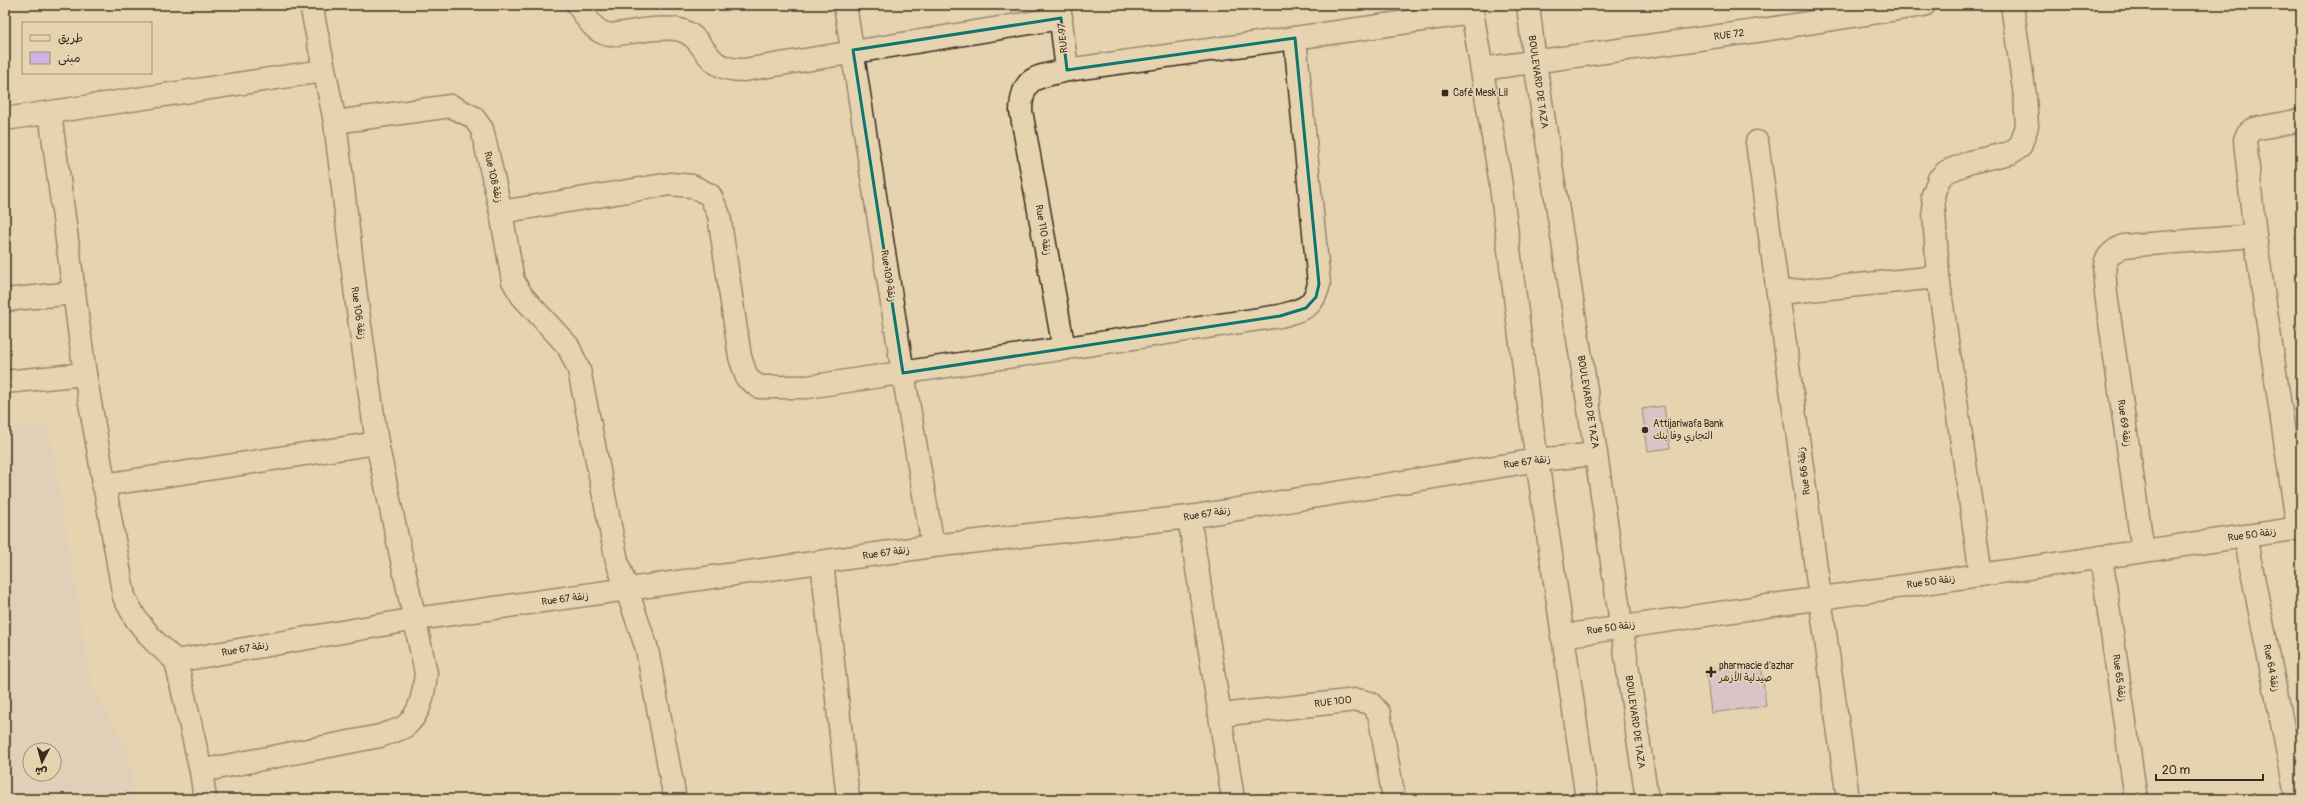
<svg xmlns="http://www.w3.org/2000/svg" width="2306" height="804" font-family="Pangolin,'Playpen Sans Arabic',sans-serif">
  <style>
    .built { fill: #decac0; fill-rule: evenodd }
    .building { fill: #cbb3e3; stroke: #3b2a1e }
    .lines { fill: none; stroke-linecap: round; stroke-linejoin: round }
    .street-casing { stroke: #3b2a1e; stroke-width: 25 }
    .secondary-casing { stroke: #3b2a1e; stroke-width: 25 }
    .street { stroke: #e6d4b1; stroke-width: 22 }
    .secondary { stroke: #e6d4b1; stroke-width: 22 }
    .marked { fill: none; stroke: #0f766e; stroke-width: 3; stroke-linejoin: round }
    .poi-dot { fill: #3b2a1e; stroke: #e6d4b1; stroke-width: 1.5 }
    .labels { text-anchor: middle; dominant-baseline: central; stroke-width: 3; stroke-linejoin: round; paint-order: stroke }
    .street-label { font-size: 10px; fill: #3b2a1e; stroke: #e6d4b1 }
    .poi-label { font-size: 10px; fill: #3b2a1e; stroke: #e6d4b1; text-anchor: start }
  </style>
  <rect width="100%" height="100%" fill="#e6d4b1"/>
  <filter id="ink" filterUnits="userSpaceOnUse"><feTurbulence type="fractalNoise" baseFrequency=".025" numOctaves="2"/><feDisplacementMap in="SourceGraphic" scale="8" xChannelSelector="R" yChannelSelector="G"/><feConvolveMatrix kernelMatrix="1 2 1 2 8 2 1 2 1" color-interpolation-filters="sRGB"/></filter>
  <g filter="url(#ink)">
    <path class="built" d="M49 424 92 688 128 748 136 799H5V430ZM30 750H54V774H30Z"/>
    <g class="building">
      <path d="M1664 406 1670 448 1648 451 1642 409Z"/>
      <path d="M1761 663 1766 706 1711 713 1706 670Z"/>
    </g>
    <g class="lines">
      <g class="street-casing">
        <g id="street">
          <path d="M578 5C587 18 593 32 610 35 629 33 662 25 680 30 709 38 701 71 744 70L1061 18"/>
          <path d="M845 5 903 373 933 546"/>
          <path d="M1059 5 1067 70"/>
          <path d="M1482 69 1756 31 1924 5"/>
          <path d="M50 113 85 374 124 597 136 619 154 641 176 661 201 771 205 799"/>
          <path d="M5 119 323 71"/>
          <path d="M335 122 451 106 473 117 482 129 501 212 513 281 522 296 568 346 579 370 617 561 647 649 675 799"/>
          <path d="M1757 142C1789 361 1816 580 1848 799"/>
          <path d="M501 212 670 184 692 186 710 195 719 215 740 357 747 378 759 387H807L1280 316C1303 309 1313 309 1319 284L1295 38"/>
          <path d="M1779 293 1938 277"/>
          <path d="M5 300 73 293"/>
          <path d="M1064 349 1021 111C1022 75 1036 78 1067 70L1472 13"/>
          <path d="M5 382 85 374"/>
          <path d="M103 485 377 443"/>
          <path d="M1189 517 1233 799"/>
          <path d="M2298 529 2255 236 2245 140 2248 133 2254 129 2301 120"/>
          <path d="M2245 536 2297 799"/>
          <path d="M2143 551 2106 294C2105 270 2098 258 2123 246L2255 236"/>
          <path d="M2101 557 2136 799"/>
          <path d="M822 562 848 799"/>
          <path d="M1981 575 1938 277 1933 195 1939 179 1946 172 1970 162 2010 153 2020 147 2027 126 2025 96 2012 5"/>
          <path d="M1562 636 2301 528"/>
          <path d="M176 661 416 619 933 546 1189 517 1538 460 1596 454"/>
          <path d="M1220 715 1357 700 1370 703 1379 713 1394 799"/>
          <path d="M201 771 380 736C387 733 397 731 404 727 421 715 424 692 426 673L377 443 357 304 335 122 311 5"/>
        </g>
      </g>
      <g class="secondary-casing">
        <g id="secondary">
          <path d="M1471 5 1500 179 1528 399 1587 799"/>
          <path d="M1528 5 1535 63 1596 454 1647 799"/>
        </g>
      </g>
      <use href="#street" class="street"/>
      <use href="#secondary" class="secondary"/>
    </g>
  </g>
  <path d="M0 0H2306V804H0ZM1061 18 1067 70 1295 38 1319 284 1316 297 1306 308 1280 316 903 373 853 50Z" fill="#e6d4b1" fill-opacity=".55" fill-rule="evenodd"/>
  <path class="marked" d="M1061 18 1067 70 1295 38 1319 284 1316 297 1306 308 1280 316 903 373 853 50Z"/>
  <g class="poi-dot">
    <rect x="1441" y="89" width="8" height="8" rx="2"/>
    <circle cx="1645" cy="430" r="4"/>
    <path d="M1709 666h4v4h4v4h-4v4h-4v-4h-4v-4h4z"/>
  </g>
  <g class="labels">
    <g class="street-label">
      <text transform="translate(1729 35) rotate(-8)">RUE 72</text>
      <text transform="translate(1063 38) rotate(-96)">RUE 97</text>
      <text transform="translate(1538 82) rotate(82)">BOULEVARD DE TAZA</text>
      <text transform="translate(493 177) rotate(77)">Rue 108 زنقة</text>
      <text transform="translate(1043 230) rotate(80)">Rue 110 زنقة</text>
      <text transform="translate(888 276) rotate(81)">Rue 109 زنقة</text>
      <text transform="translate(358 313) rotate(82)">Rue 106 زنقة</text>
      <text transform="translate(1588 402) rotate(81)">BOULEVARD DE TAZA</text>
      <text transform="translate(2124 423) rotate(82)">Rue 69 زنقة</text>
      <text transform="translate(1527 462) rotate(-8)">Rue 67 زنقة</text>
      <text transform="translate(1804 471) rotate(-97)">Rue 66 زنقة</text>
      <text transform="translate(1207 514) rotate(-9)">Rue 67 زنقة</text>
      <text transform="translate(2252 535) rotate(-8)">Rue 50 زنقة</text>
      <text transform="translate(886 553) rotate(-8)">Rue 67 زنقة</text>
      <text transform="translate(1931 582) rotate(-8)">Rue 50 زنقة</text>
      <text transform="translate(565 599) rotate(-8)">Rue 67 زنقة</text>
      <text transform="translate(1611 628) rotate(-8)">Rue 50 زنقة</text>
      <text transform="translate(245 649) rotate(-10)">Rue 67 زنقة</text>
      <text transform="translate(2271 668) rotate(79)">Rue 64 زنقة</text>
      <text transform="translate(2119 678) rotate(82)">Rue 65 زنقة</text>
      <text transform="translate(1333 702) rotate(-7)">RUE 100</text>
      <text transform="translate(1635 722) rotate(82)">BOULEVARD DE TAZA</text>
    </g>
    <g class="poi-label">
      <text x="1453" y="93">Café Mesk Lil</text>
      <text x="1653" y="424">Attijariwafa Bank<tspan x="1653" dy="12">التجاري وفا بنك</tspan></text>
      <text x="1719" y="666">pharmacie d'azhar<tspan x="1719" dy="12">صيدلية الأزهر</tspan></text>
    </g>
  </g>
  <rect width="2306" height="804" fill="none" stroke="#e6d4b1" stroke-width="20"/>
  <rect x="10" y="10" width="2286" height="784" fill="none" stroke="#3b2a1e" stroke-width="1.5" filter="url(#ink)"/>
  <rect x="22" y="22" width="130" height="52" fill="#e6d4b1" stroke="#a29076"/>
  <rect x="30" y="35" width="20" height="6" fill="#e6d4b1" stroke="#a29076"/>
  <text x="58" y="42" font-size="12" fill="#3b2a1e">طريق</text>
  <rect x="30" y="52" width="20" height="12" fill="#cbb3e3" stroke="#a29076"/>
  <text x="58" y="62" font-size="12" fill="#3b2a1e">مبنى</text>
  <g transform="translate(42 762) rotate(186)"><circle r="19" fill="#e6d4b1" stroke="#a29076"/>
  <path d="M0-3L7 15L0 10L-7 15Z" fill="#3b2a1e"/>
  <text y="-6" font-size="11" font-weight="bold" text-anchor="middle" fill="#3b2a1e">ش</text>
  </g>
  <path d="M2156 774v6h107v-6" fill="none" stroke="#3b2a1e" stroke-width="2"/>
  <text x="2162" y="774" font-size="12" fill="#3b2a1e" stroke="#e6d4b1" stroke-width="3" paint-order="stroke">20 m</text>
</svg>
